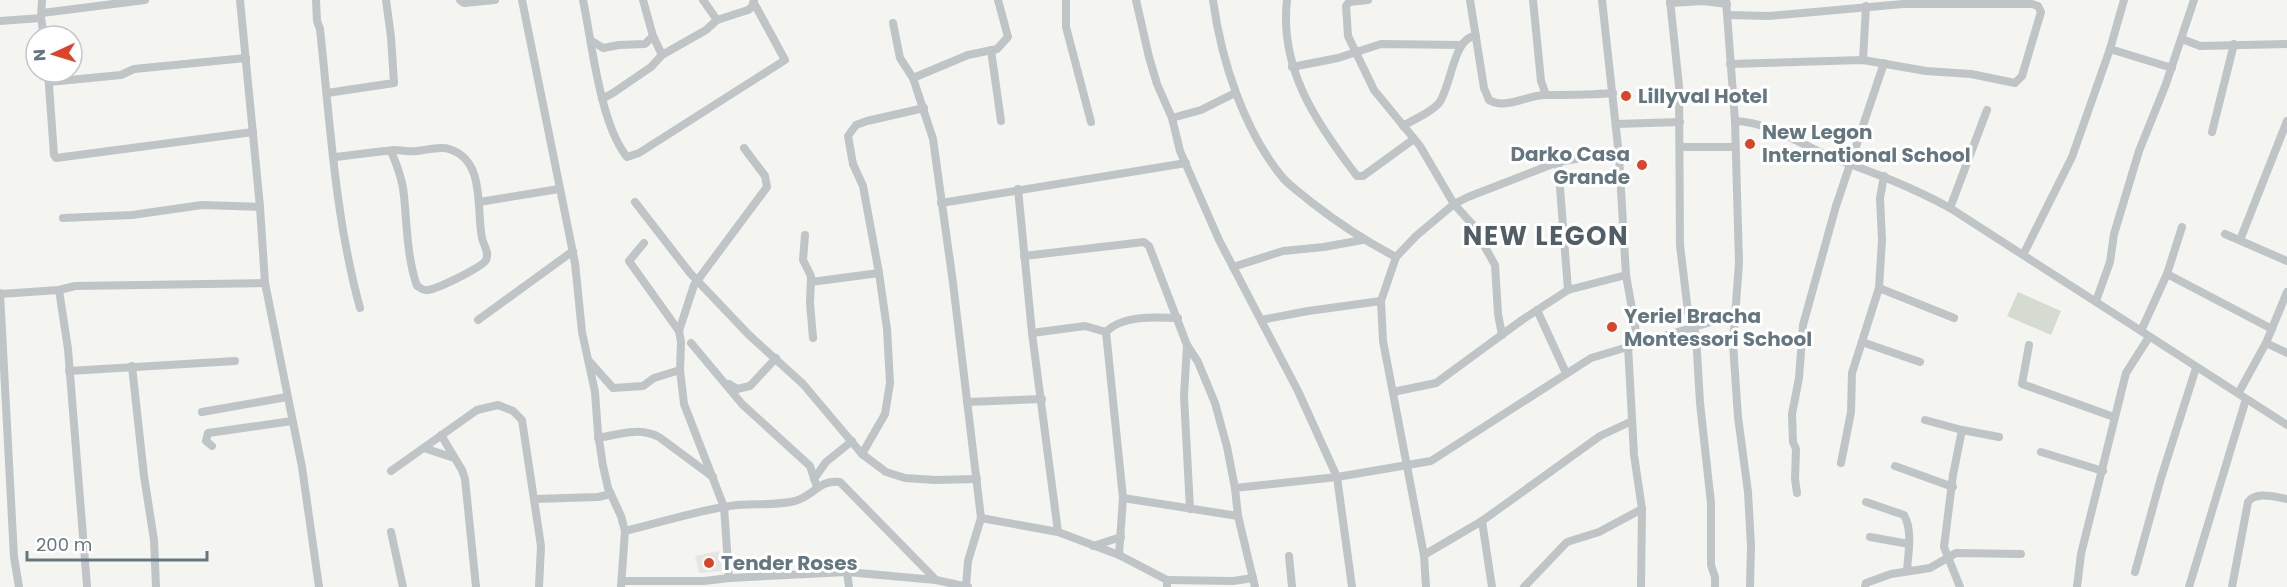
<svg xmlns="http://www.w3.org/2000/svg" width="2287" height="587" font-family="Poppins,sans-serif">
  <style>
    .built { fill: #e5e5e4 }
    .green { fill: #d6dbd1 }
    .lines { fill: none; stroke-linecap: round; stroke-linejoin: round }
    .minor { stroke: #bfc4c6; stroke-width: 8 }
    .poi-dot { fill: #dd4327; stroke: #fff; stroke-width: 2 }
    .labels { text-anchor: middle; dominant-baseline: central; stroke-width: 6; stroke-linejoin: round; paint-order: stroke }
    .poi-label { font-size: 20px; font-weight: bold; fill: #647680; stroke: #fff; text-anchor: start }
    .district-label { font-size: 26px; font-weight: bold; letter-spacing: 1.5px; fill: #525e66; stroke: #fff }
  </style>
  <rect width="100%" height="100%" fill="#f4f4f0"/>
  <path class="built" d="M719 551 722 571 699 573 695 556Z"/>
  <path class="green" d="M2018 292 2061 311 2051 335 2007 316Z"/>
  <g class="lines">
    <g class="minor">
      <path d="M240 0 260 207 265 283 302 467 319 587"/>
      <path d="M316 0 317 21 320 29C330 122 335 217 360 308"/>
      <path d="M460 0 464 3 495 0"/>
      <path d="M522 0 575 263 582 332 595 392 598 433 603 466 608 488 621 516 625 531 621 587"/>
      <path d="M583 0C592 43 600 124 627 157L639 153 785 60 754 3"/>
      <path d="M643 0 653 36 662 55"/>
      <path d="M703 0 717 20 748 10 752 7 754 0"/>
      <path d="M1066 0V27L1091 122"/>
      <path d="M1136 0 1149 57 1157 84 1172 118 1180 151 1219 240 1298 391 1337 477 1352 587"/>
      <path d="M1213 0C1221 60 1244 131 1283 178 1291 187 1302 194 1311 202 1338 223 1365 241 1396 257"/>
      <path d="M1287 0C1279 69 1317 124 1357 176H1363L1414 139"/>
      <path d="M1368 0 1349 2 1346 6 1348 36 1374 90 1420 146 1454 204 1472 224 1495 265 1498 314 1502 335"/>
      <path d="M1470 0 1484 88 1489 100C1506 110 1527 95 1545 95 1568 95 1590 95 1613 93"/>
      <path d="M1533 0 1541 81 1546 95"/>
      <path d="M1602 0 1619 156 1626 275 1638 343"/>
      <path d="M1670 0 1679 86 1680 245 1688 312 1696 335 1700 403 1711 503V565L1715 577V587"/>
      <path d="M1726 0 1735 121 1739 263 1733 344 1738 417 1748 492 1751 546 1750 587"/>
      <path d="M1670 3 1703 1 1727 4"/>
      <path d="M42 13 145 0"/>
      <path d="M1728 15 1769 16 1903 4H2032L2038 6 2041 12 2022 76 2015 83 1971 74 1926 71 1863 60 1730 64"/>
      <path d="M41 18 44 36"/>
      <path d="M0 21 41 18 42 0"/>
      <path d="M893 23 900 58 913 78 933 139 953 283 981 518 968 561 966 586"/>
      <path d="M2182 39 2200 46 2287 44"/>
      <path d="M592 41 603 48 619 45 645 44 653 36"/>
      <path d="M2110 49 2172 68"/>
      <path d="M991 50 1001 121"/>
      <path d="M1863 60 1866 6"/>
      <path d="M1292 67 1338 58 1381 44 1461 45"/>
      <path d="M48 72 54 155 56 158 253 132"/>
      <path d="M913 78 968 55 997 49 1008 37 998 0"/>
      <path d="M49 82 121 75 134 69 246 58"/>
      <path d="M327 93 394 83 391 37 386 0"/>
      <path d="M602 99 613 93 651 67 662 55 706 30 717 20"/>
      <path d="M1172 118 1201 110 1235 93"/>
      <path d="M1735 121C1773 122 1804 148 1839 160 1877 174 1914 188 1950 208L2287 425"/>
      <path d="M1616 124 1680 122"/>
      <path d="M1403 126C1414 119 1431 113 1439 103 1452 85 1453 37 1476 36"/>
      <path d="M2212 132 2234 44"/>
      <path d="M1681 147H1735"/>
      <path d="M335 157C354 155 374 152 394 150 402 150 409 152 417 151 427 150 440 146 449 149 486 160 476 209 482 238 483 245 490 252 486 260 482 267 433 292 425 290 422 290 420 287 417 286 407 257 407 226 404 196 403 181 397 165 391 151"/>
      <path d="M1558 162 1568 290"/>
      <path d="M1018 189 1032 333 1058 532"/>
      <path d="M479 202 559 189"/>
      <path d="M635 202 690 273 749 335 803 384 862 454 886 472 905 478 935 480 977 479"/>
      <path d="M941 203 1186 163"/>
      <path d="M1950 208 1987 110"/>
      <path d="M63 218 132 215 202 205 260 207"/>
      <path d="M2225 234 2287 261"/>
      <path d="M805 235 803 260 811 276 810 303 813 338"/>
      <path d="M2240 240 2287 121"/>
      <path d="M644 243 629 261 679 331"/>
      <path d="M2024 253 2072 157 2110 49 2124 0"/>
      <path d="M1024 256 1144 242 1149 246 1187 345 1198 362 1215 403 1227 447 1235 488 1238 516 1255 587"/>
      <path d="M1233 267 1283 251 1324 247 1362 240"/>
      <path d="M2167 274 2272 329"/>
      <path d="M811 282 879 273"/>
      <path d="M1879 288 1954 318"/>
      <path d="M59 290 68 349 87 586"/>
      <path d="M0 293 14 557 19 587"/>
      <path d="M0 294 59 290 75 286 265 283"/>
      <path d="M2096 301 2110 262 2114 234 2139 151 2166 84 2194 0"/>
      <path d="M1537 310 1566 373"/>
      <path d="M478 320 573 251"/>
      <path d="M1261 320 1308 311 1381 301"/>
      <path d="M2141 331 2167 274 2182 227"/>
      <path d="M1032 333 1085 326 1106 332"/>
      <path d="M1862 342 1920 362"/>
      <path d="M691 343 742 404 810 466 817 487"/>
      <path d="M2266 343 2287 353"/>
      <path d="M1187 345 1184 396 1190 509"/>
      <path d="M2029 345 2022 384 2114 417"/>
      <path d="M1628 346 1634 455 1642 509 1641 587"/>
      <path d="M589 361 613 388 643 386 654 378 680 370"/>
      <path d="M132 366 144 476 154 540 156 587"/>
      <path d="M69 371 235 361"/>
      <path d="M729 384 737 389 750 386 776 358"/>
      <path d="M1393 392 1436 383 1522 320 1568 290 1626 275"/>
      <path d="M2239 392 2266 343 2287 292"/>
      <path d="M967 402 1042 399"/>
      <path d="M202 412 287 397"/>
      <path d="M1925 420 1962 430 1999 437"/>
      <path d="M441 435 462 470 465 479 476 587"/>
      <path d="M598 438C620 434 639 427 659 437L713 477"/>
      <path d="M212 446 206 441 208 433 292 421"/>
      <path d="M424 448 454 458"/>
      <path d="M2041 452 2103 471"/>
      <path d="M862 454 885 414 890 383 887 329 879 273 863 186 853 164 848 136 856 125 867 121 924 108"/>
      <path d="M1841 463 1851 412 1852 373 1879 288 1882 240 1880 198 1884 176"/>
      <path d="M1895 466 1953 487"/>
      <path d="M391 471 477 410 498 405 513 411 522 420 541 546 539 587"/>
      <path d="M814 479 826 462 852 441"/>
      <path d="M1235 488 1337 477 1431 461 1591 358 1734 315"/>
      <path d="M1797 493 1795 479 1796 449 1793 442 1792 414 1799 378 1803 325 1836 206 1884 63"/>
      <path d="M1123 498 1238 516"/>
      <path d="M535 499 598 497 611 494"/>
      <path d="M1866 502 1904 515C1913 531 1908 554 1907 571"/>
      <path d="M981 518 1058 532 1119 555 1167 580V587"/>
      <path d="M1482 521 1492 587"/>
      <path d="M625 531C659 523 695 511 730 506 751 503 774 506 795 501 813 496 820 479 840 482L936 580"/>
      <path d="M391 532 403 587"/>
      <path d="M1870 537 1909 544"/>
      <path d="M1093 546 1121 537"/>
      <path d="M1119 555 1123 498 1106 332C1122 315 1156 317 1178 318"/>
      <path d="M1424 555 1482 521 1600 436 1632 421"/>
      <path d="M1289 556 1292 587"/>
      <path d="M847 572 849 587"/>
      <path d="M2135 572 2161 478 2196 368"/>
      <path d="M729 578 724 507 684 404 680 370 681 342 679 331 694 285 767 187 765 176 744 148"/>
      <path d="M1167 580 1233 581 1253 578"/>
      <path d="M622 581H704L729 578 847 572 936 580 968 587"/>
      <path d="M1426 587 1424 555 1383 341 1381 301 1396 257 1416 236 1454 204 1468 197 1558 162 1575 159 1619 156"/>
      <path d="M1524 587 1567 542 1599 532 1642 509"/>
      <path d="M1865 587 1866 583 1891 574 1930 568 1956 553 2021 554"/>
      <path d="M1960 587 1944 547 1953 475 1962 430"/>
      <path d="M2077 587 2081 554 2126 373 2149 337"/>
      <path d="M2189 587 2246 399"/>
      <path d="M2232 587 2248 502C2256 491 2275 497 2287 499"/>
    </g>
  </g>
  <g class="poi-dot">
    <circle cx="1626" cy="96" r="6"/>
    <circle cx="1750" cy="144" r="6"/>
    <circle cx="1642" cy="165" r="6"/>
    <circle cx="1612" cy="327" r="6"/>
    <circle cx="709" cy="563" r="6"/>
  </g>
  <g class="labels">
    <g class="poi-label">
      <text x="1638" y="96">Lillyval Hotel</text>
      <text x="1762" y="132">New Legon<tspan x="1762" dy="23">International School</tspan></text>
      <text x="1630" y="154" text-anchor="end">Darko Casa<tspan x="1630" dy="23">Grande</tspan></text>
      <text x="1624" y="316">Yeriel Bracha<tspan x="1624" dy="23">Montessori School</tspan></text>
      <text x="721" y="563">Tender Roses</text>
    </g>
    <g class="district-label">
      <text x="1546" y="236">NEW LEGON</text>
    </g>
  </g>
  <g transform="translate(54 54) rotate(266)"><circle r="28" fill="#ffffff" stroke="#c1c8cc" stroke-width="1.5"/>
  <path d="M0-4.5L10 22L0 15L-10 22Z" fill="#dd4327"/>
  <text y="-9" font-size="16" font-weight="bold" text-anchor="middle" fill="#647680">N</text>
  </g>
  <path d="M27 551v9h180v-9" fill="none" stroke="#647680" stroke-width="3"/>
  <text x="36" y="551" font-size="18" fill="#647680" stroke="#ffffff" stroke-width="4.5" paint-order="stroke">200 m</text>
</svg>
